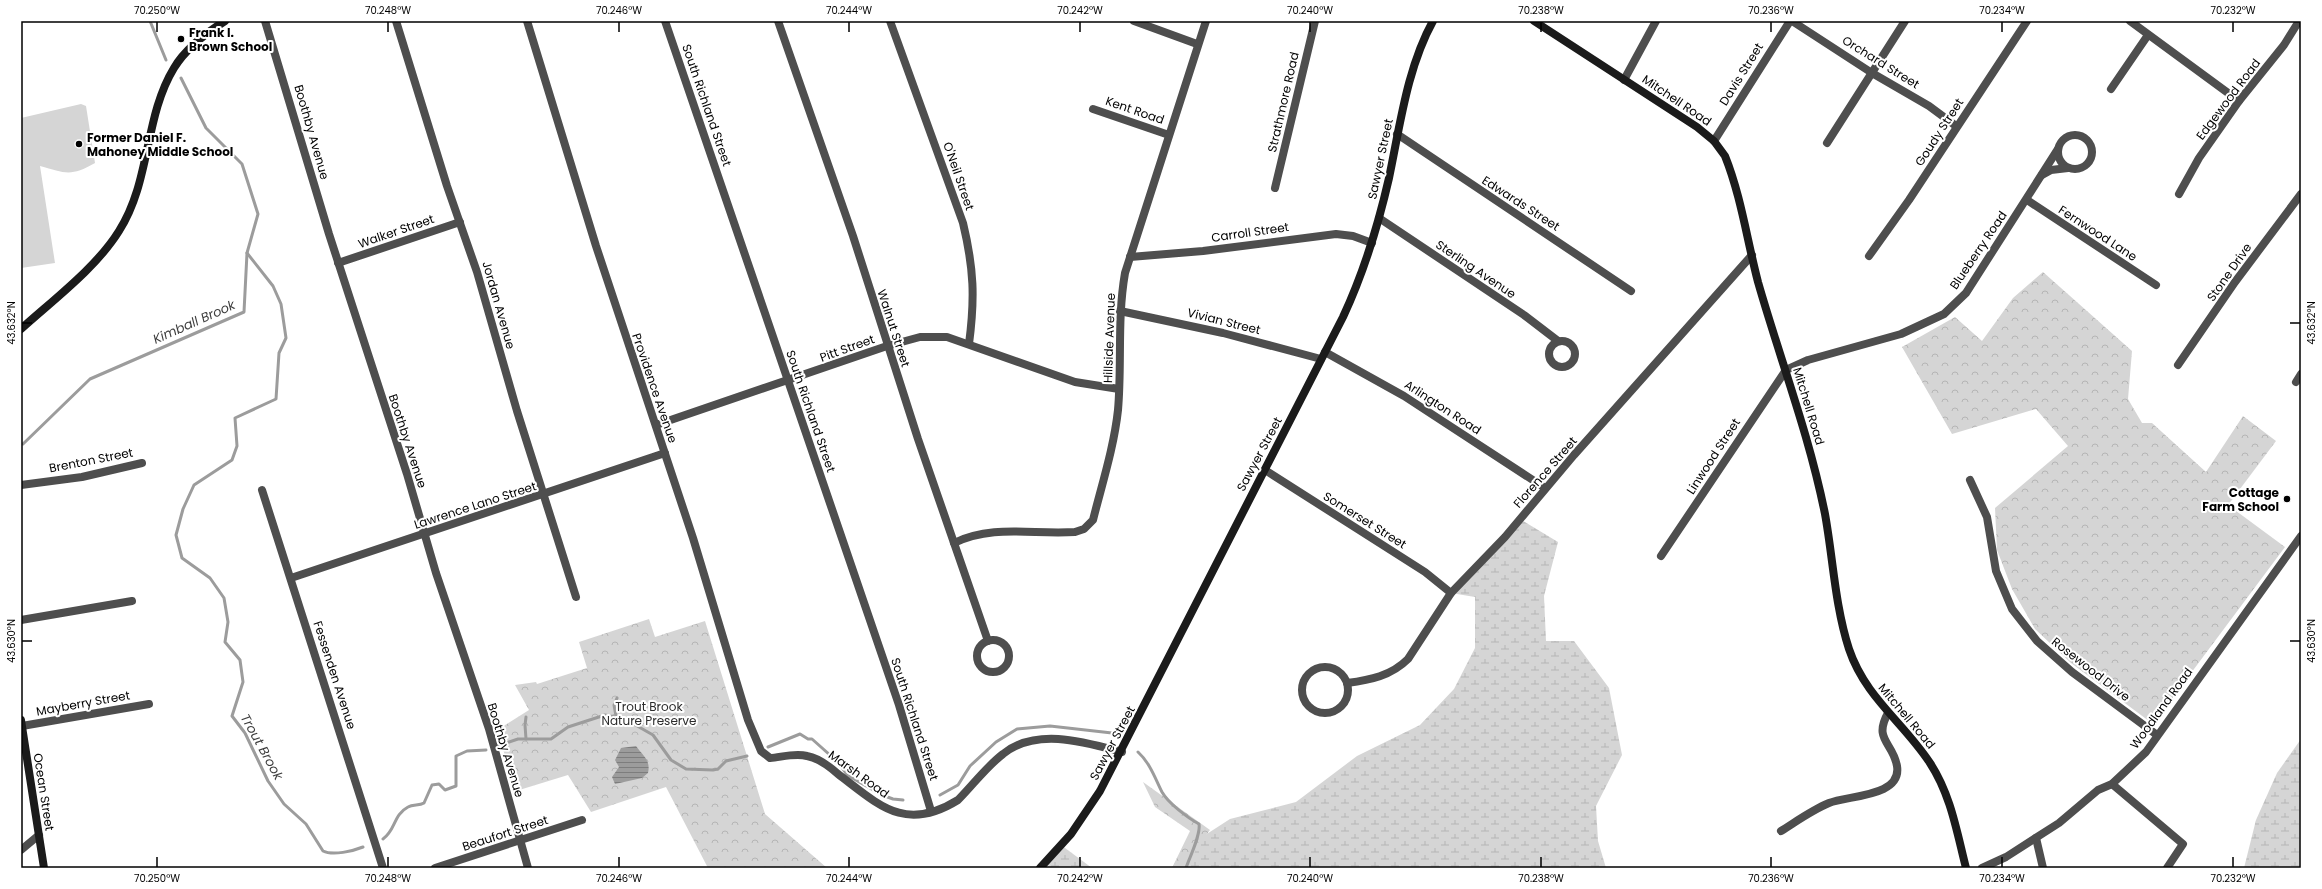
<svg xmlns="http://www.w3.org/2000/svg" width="2322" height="889" font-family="Poppins,sans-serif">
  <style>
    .green { fill: #d5d5d5 }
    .wetland { fill: url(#wetland-marsh) }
    .park { fill: url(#park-crowns) }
    .water { fill: url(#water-rules) }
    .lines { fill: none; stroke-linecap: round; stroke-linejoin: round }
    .stream { stroke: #9c9c9c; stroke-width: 3 }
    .street { stroke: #4e4e4e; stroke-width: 8 }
    .secondary { stroke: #1b1b1b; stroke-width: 8 }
    .ticks { fill: none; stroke: #000; stroke-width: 1.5 }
    .poi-dot { fill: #000; stroke: #fff; stroke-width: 1.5 }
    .labels { text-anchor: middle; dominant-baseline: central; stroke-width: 4; stroke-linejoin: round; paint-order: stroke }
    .poi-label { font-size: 12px; font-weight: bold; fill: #000; stroke: #fff; text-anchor: start }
    .street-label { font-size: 12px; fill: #000; stroke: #fff }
    .park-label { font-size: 12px; fill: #2c2c2c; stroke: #fff }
    .water-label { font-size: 13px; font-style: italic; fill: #3d3d3d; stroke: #fff }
    .neatline { fill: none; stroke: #000; stroke-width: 1.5 }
    .ticks-label { font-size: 10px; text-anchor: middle; fill: #000 }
  </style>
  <defs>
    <pattern id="wetland-marsh" width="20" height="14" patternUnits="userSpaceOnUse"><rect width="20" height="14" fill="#d5d5d5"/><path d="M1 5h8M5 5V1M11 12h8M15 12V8" fill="none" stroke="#b5b5b5"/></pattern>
    <pattern id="park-crowns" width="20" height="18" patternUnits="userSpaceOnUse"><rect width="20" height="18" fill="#d5d5d5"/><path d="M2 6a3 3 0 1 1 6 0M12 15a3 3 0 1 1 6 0" fill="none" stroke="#b5b5b5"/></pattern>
    <pattern id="water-rules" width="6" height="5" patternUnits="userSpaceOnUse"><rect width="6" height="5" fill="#9c9c9c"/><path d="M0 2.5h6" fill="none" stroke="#7d7d7d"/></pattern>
  </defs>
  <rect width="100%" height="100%" fill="#fff"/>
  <path class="green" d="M81 104 86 106 95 163C71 177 65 173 40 166L55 263 21 268V118Z"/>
  <g class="wetland">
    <path d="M1520 519 1558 542 1544 596 1546 641H1574L1609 688 1622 755 1596 806 1598 841 1606 868H1172L1182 850 1230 819 1296 802 1357 756 1420 725 1454 689 1475 648V597L1451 593Z"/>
    <path d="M2301 739V868H2244L2256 820 2277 773Z"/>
    <path d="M1061 845 1092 868H1040Z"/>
  </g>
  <g class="park">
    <path d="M2043 272 2132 351 2128 399 2142 423H2152L2206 472 2243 416 2276 441 2228 505 2285 547 2153 724 2071 663 2035 629 2012 589 1997 550 1995 508 2068 446 2036 409 1952 434 1902 347 1955 317 1982 341 2013 298Z"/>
    <path d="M649 619 655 637 705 621 765 814 827 868H708L666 787 591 812 568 775 516 791 497 730 529 710 515 685 536 682 537 684 587 668 579 642Z"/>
    <path d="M1143 782 1210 830 1198 846 1187 868H1172L1190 831 1155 807Z"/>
  </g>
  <path class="water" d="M636 746C643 756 651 760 648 773L642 778 615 784 612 777 619 767 615 760 621 748Z"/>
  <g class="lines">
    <g class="stream">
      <path d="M150 21 166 60"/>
      <path d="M247 253 273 286 281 304 286 338 279 353 276 399 235 418 237 446 232 460 194 485 183 509 176 535 182 558 210 578 224 598 228 622 225 642 240 660 243 682 232 716 245 733 268 781 284 804 306 824 323 851C333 856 353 851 363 847"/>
      <path d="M23 444 90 379 244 312 247 253 258 214 242 164 206 128 181 78"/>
      <path d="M616 716 614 705 617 698"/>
      <path d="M526 739 525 725 526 717"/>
      <path d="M497 746 518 739H551L568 727 605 715 625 719 653 735 671 760 686 769 713 770 718 769 726 761 747 756"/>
      <path d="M768 747 800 734 808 739H812L839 763 847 775 882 795 893 799 903 800"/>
      <path d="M1138 752C1150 763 1155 778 1162 792 1168 803 1188 818 1199 824 1201 835 1190 856 1186 868"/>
      <path d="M940 795 958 785 970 766 996 742 1017 729 1050 726 1112 733"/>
      <path d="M383 839C396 830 393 815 408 807 413 804 419 806 424 803L432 785 439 784 445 790 456 786V756L467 751 486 750"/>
    </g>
    <g class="street">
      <path d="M265 21 329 234 407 474 436 573 489 729 528 868"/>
      <path d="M396 21 447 186 477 272 517 411 576 597"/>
      <path d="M527 21 596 246 693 538 748 720 761 751 770 758C782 757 795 753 807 756 819 758 829 766 838 774 879 805 905 833 958 800 973 785 986 767 1003 754 1036 727 1085 742 1122 752"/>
      <path d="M665 21 899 705 931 811"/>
      <path d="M778 21 853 236 918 439 988 641"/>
      <path d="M890 21 963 223C974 269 975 298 969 344"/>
      <path d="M1134 21 1197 44"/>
      <path d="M1792 21 1872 73 1929 106 1956 126"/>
      <path d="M2130 21 2239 101"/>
      <path d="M1624 80 1656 21"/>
      <path d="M2111 89 2148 35"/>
      <path d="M1093 109 1169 135"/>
      <path d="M1397 134 1631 291"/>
      <circle cx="2075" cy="152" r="17"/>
      <path d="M1714 141 1790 21"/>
      <path d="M1827 143 1905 21"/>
      <path d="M2042 175 2051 170 2068 168"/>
      <path d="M1275 188 1315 21"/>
      <path d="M2179 194 2199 158 2239 101 2284 45 2299 21"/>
      <path d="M2027 200 2156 285"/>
      <path d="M1379 218 1524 315 1558 341"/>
      <path d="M1869 256 1909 200 2027 21"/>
      <path d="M1130 257 1203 251 1336 234 1353 236 1372 243"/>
      <path d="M338 263 460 222"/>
      <path d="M1120 311 1223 333 1321 359"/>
      <circle cx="1562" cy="354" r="13"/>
      <path d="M1325 352 1404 396 1545 488"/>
      <path d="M2178 365 2235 282 2301 194"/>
      <path d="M2296 382 2301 374"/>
      <path d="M656 425 887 346 920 337H947L1075 382 1119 389"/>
      <path d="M1265 470 1425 572 1451 593"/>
      <path d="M1970 480 1987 517 1996 571 2012 609 2037 641 2072 672 2157 735"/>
      <path d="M21 485 82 477 142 463"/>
      <path d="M262 490 383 868"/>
      <path d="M954 543C993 524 1033 535 1075 532L1084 529 1093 520C1102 484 1114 447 1118 410 1122 364 1117 319 1125 273L1206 21"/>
      <path d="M1661 556 1786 370 1808 360 1901 334 1944 314 1966 293 2058 149"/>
      <path d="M291 578 665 453"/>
      <path d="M21 620 132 601"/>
      <circle cx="993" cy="656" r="16"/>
      <circle cx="1325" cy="690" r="23"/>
      <path d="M1347 683C1370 680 1391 676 1408 659L1451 593 1505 537 1574 455 1752 255"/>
      <path d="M22 726 149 704"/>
      <path d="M2112 784 2183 844 2167 868"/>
      <path d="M1781 831C1797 821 1812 810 1829 803 1849 795 1902 797 1897 766 1893 742 1873 740 1888 713"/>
      <path d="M2036 838 2043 868"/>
      <path d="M21 850 39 835"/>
      <path d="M435 868 582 820"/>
      <path d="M1982 868 2006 857 2059 823 2098 790 2112 784 2146 752 2301 536"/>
    </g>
    <g class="secondary">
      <path d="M1534 21 1697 127 1714 141 1725 156C1741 196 1747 240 1758 282 1780 359 1809 434 1825 514 1833 558 1835 606 1849 649 1865 697 1904 723 1930 763 1951 795 1957 833 1966 868"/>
      <path d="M21 329C53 300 96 268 119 231 151 181 144 117 174 68 186 48 206 33 225 21"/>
      <path d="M21 720 44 868"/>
      <path d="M1040 868 1071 834 1100 791 1343 317C1364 272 1378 226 1389 178 1400 126 1407 68 1433 21"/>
    </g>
  </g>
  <path class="ticks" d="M157 22V32M388 22V32M619 22V32M849 22V32M1080 22V32M1310 22V32M1541 22V32M1771 22V32M2002 22V32M2233 22V32M22 323H32M2290 323H2300M22 641H32M2290 641H2300M157 857V867M388 857V867M619 857V867M849 857V867M1080 857V867M1310 857V867M1541 857V867M1771 857V867M2002 857V867M2233 857V867"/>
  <g class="poi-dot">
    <circle cx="181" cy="39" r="4"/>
    <circle cx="79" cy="144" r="4"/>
    <circle cx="2287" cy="499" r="4"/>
  </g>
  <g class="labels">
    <g class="poi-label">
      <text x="189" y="32">Frank I.<tspan x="189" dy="14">Brown School</tspan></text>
      <text x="87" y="137">Former Daniel F.<tspan x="87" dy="14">Mahoney Middle School</tspan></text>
      <text x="2279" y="492" text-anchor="end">Cottage<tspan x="2279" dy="14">Farm School</tspan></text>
    </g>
    <g class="street-label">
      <text transform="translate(1881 62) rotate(32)">Orchard Street</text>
      <text transform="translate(1741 74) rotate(-58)">Davis Street</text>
      <text transform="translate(2228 99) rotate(-53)">Edgewood Road</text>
      <text transform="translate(1677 100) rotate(34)">Mitchell Road</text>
      <text transform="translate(1283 102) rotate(-77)">Strathmore Road</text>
      <text transform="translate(707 105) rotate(71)">South Richland Street</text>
      <text transform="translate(1135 110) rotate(19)">Kent Road</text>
      <text transform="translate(312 132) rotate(74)">Boothby Avenue</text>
      <text transform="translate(1939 132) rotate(-57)">Goudy Street</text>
      <text transform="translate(1380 159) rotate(-78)">Sawyer Street</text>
      <text transform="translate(959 176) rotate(71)">O'Neil Street</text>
      <text transform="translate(1521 203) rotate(33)">Edwards Street</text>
      <text transform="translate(396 231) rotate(-19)">Walker Street</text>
      <text transform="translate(1250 232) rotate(-8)">Carroll Street</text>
      <text transform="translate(2098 233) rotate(33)">Fernwood Lane</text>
      <text transform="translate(1978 250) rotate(-56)">Blueberry Road</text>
      <text transform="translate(1476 269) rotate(34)">Sterling Avenue</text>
      <text transform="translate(2229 272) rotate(-55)">Stone Drive</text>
      <text transform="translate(499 305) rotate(74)">Jordan Avenue</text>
      <text transform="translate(1224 321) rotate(14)">Vivian Street</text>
      <text transform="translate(894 328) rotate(72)">Walnut Street</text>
      <text transform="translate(1109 338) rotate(-88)">Hillside Avenue</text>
      <text transform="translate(847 348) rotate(-20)">Pitt Street</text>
      <text transform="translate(655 388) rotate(71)">Providence Avenue</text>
      <text transform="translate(1809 406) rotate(73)">Mitchell Road</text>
      <text transform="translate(1443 407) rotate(33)">Arlington Road</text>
      <text transform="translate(811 411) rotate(71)">South Richland Street</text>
      <text transform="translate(408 441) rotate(72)">Boothby Avenue</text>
      <text transform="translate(1259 454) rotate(-62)">Sawyer Street</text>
      <text transform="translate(1713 456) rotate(-57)">Linwood Street</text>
      <text transform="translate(91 460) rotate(-11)">Brenton Street</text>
      <text transform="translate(1545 472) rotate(-49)">Florence Street</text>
      <text transform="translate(475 505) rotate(-18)">Lawrence Lano Street</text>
      <text transform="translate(1365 520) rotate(32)">Somerset Street</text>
      <text transform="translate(2091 669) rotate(38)">Rosewood Drive</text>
      <text transform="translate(335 675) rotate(72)">Fessenden Avenue</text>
      <text transform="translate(83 703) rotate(-10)">Mayberry Street</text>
      <text transform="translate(2161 708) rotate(-54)">Woodland Road</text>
      <text transform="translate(1907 716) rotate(50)">Mitchell Road</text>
      <text transform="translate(915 719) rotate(72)">South Richland Street</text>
      <text transform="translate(1112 743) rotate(-62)">Sawyer Street</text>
      <text transform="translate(506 750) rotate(73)">Boothby Avenue</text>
      <text transform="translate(859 774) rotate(36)">Marsh Road</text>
      <text transform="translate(44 792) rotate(81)">Ocean Street</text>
      <text transform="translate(505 833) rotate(-18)">Beaufort Street</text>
    </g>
    <g class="park-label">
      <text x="649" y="706">Trout Brook<tspan x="649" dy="14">Nature Preserve</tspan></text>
    </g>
    <g class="water-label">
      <text transform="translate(194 322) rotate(-24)">Kimball Brook</text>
      <text transform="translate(262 747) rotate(61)">Trout Brook</text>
    </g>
  </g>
  <rect width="2322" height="889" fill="none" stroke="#ffffff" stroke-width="44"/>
  <rect x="22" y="22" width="2278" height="845" class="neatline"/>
  <g class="ticks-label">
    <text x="157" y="14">70.250°W</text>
    <text x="388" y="14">70.248°W</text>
    <text x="619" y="14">70.246°W</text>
    <text x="849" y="14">70.244°W</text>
    <text x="1080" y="14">70.242°W</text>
    <text x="1310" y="14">70.240°W</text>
    <text x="1541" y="14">70.238°W</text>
    <text x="1771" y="14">70.236°W</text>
    <text x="2002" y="14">70.234°W</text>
    <text x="2233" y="14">70.232°W</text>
    <text transform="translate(11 323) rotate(-90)" y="4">43.632°N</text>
    <text transform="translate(2311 323) rotate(-90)" y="4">43.632°N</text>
    <text transform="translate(11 641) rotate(-90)" y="4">43.630°N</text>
    <text transform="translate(2311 641) rotate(-90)" y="4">43.630°N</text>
    <text x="157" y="882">70.250°W</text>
    <text x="388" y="882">70.248°W</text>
    <text x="619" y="882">70.246°W</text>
    <text x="849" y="882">70.244°W</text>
    <text x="1080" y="882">70.242°W</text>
    <text x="1310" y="882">70.240°W</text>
    <text x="1541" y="882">70.238°W</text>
    <text x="1771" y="882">70.236°W</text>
    <text x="2002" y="882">70.234°W</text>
    <text x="2233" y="882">70.232°W</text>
  </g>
</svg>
